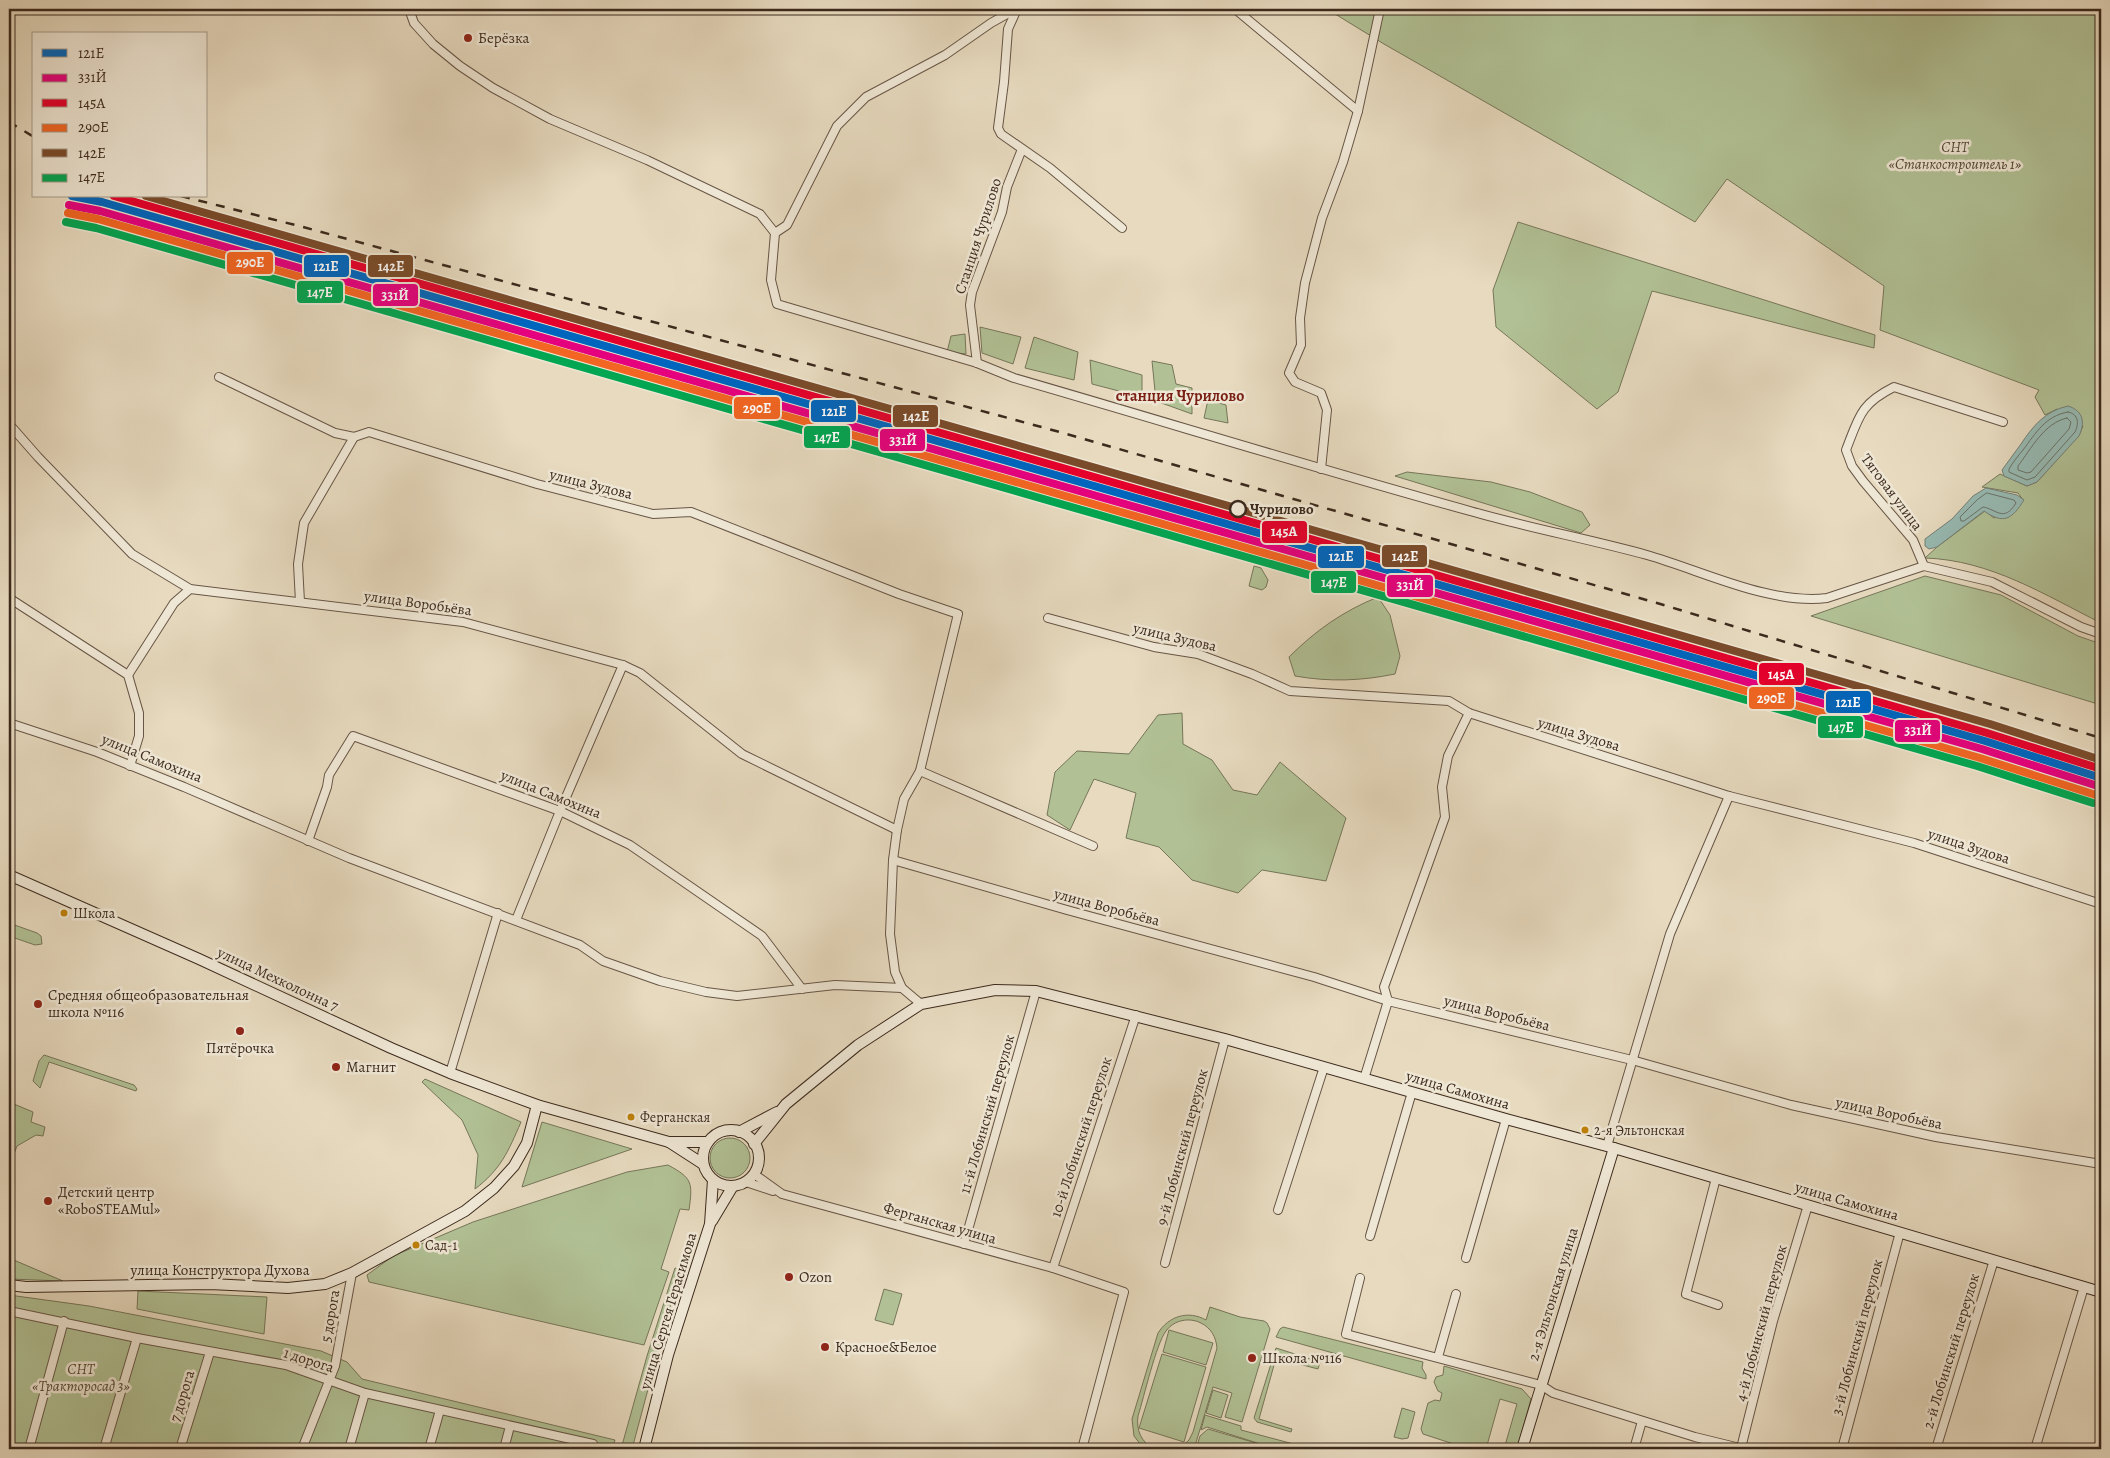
<svg xmlns="http://www.w3.org/2000/svg" width="2110" height="1458" font-family="Alegreya,serif">
  <style>
    .green { fill: #b1c195; stroke: #767659 }
    .water { fill: #97bab3; stroke: #738077 }
    .lines { fill: none; stroke-linecap: round; stroke-linejoin: round }
    .shore { stroke: #6a7268; stroke-width: 1 }
    .street-casing { stroke: #675646; stroke-width: 10 }
    .secondary-casing { stroke: #3c2a1d; stroke-width: 12 }
    .street { stroke: #efe7d5; stroke-width: 8 }
    .secondary { stroke: #efe7d5; stroke-width: 10 }
    .rail { stroke: #3c2a1d; stroke-width: 2.5; stroke-dasharray: 9 9; stroke-linecap: butt }
    .rail-1-casing { stroke: #efe7d5; stroke-width: 11 }
    .rail-2-casing { stroke: #efe7d5; stroke-width: 11 }
    .rail-3-casing { stroke: #efe7d5; stroke-width: 11 }
    .rail-4-casing { stroke: #efe7d5; stroke-width: 11 }
    .rail-5-casing { stroke: #efe7d5; stroke-width: 11 }
    .rail-6-casing { stroke: #efe7d5; stroke-width: 11 }
    .rail-1 { stroke: #0065bd; stroke-width: 8 }
    .rail-2 { stroke: #e5007d; stroke-width: 8 }
    .rail-3 { stroke: #e4002b; stroke-width: 8 }
    .rail-4 { stroke: #f26522; stroke-width: 8 }
    .rail-5 { stroke: #7a4b2a; stroke-width: 8 }
    .rail-6 { stroke: #00a651; stroke-width: 8 }
    .poi-dot { fill: #8f2418; stroke: #efe7d5; stroke-width: 2 }
    .stop-dot { fill: #efe7d5; stroke: #3c2a1d; stroke-width: 2.5 }
    .bus-dot { fill: #bf8109; stroke: #efe7d5; stroke-width: 2 }
    .labels { text-anchor: middle; dominant-baseline: central; stroke-width: 5; stroke-linejoin: round; paint-order: stroke }
    .bus-label { font-size: 14px; fill: #3c2a1d; stroke: #efe7d5; text-anchor: start }
    .poi-label { font-size: 15px; fill: #3c2a1d; stroke: #efe7d5; text-anchor: start }
    .park-label { font-size: 15px; font-style: italic; fill: #534835; stroke: #efe7d5 }
    .street-label { font-size: 15px; fill: #3c2a1d; stroke: #efe7d5 }
    .stop-label { font-size: 15px; font-weight: bold; fill: #3c2a1d; stroke: #efe7d5; text-anchor: start }
    .neighbourhood-label { font-size: 16px; font-weight: bold; fill: #7a1f14; stroke: #efe7d5 }
    .line-badge { stroke: #efe7d5; stroke-width: 2 }
    .badge-label { font-size: 14px; text-anchor: middle; font-weight: bold; fill: #fff }
  </style>
  <rect width="100%" height="100%" fill="#e7dabf"/>
  <filter id="stains"><feTurbulence type="fractalNoise" baseFrequency=".004" numOctaves="4"/><feColorMatrix values="0 0 0 0 .2 0 0 0 0 .09 0 0 0 0 .02 0 0 0 .5 -.17"/></filter>
  <radialGradient id="worn" r=".72"><stop offset=".6" stop-color="#630" stop-opacity="0"/><stop offset="1" stop-color="#630" stop-opacity=".3"/></radialGradient>
  <g class="green">
    <path d="M1327 9H2101V623C2045 595 1990 560 1925 558L1937 547 1985 511 1994 518 2023 500 2018 493 1982 487 2000 474 2027 486 2037 482 2079 435 2083 426 2057 409 2045 415 2035 397 2039 390 1880 330 1884 286 1727 179 1695 222 1384 44Z"/>
    <path d="M1518 222 1875 335 1874 348 1652 291 1618 392 1597 409 1496 327 1493 290Z"/>
    <path d="M980 327 1021 337 1013 364 982 353Z"/>
    <path d="M965 334 966 354 947 352 951 336Z"/>
    <path d="M1034 337 1078 352 1074 380 1025 368Z"/>
    <path d="M1090 360 1142 375V397L1092 384Z"/>
    <path d="M1152 361 1172 365 1176 384 1192 388V414L1156 401Z"/>
    <path d="M1208 400 1226 405 1228 423 1204 418Z"/>
    <path d="M1407 472 1491 482 1530 492 1582 512 1590 525 1581 533 1395 476Z"/>
    <path d="M1254 566 1261 568 1268 580 1266 587 1262 590 1249 586Z"/>
    <path d="M1925 576 2001 595 2078 636 2101 644V705L1811 616Z"/>
    <path d="M1378 597 1390 615 1400 656 1395 674C1361 681 1329 682 1295 676L1289 657C1315 631 1343 611 1378 597Z"/>
    <path d="M1182 713 1183 744 1212 760 1233 790 1257 795 1280 762 1346 818 1326 881 1262 870 1238 893 1192 880 1159 847 1126 838 1136 793 1094 779 1070 830 1047 815 1055 772 1077 751 1129 754 1158 715Z"/>
    <path d="M9 923 37 933 41 936 42 944 35 945 9 936Z"/>
    <path d="M44 1055 134 1085 137 1089 136 1091 49 1062 40 1088 33 1081 39 1061Z"/>
    <path d="M425 1079 521 1122C508 1152 501 1169 475 1189L478 1155 462 1120 422 1082Z"/>
    <path d="M9 1102 33 1112 31 1122 45 1127 43 1136 36 1135 17 1146 9 1167V1156L15 1140 9 1138V1123L13 1112 9 1111Z"/>
    <path d="M542 1122 632 1149 522 1187Z"/>
    <circle cx="730" cy="1158" r="20"/>
    <path d="M668 1165C692 1178 693 1182 689 1210L680 1209 661 1269 669 1272 644 1345 369 1282 367 1275 393 1256 473 1222 627 1172Z"/>
    <path d="M9 1258 63 1281 9 1279Z"/>
    <path d="M675 1268 680 1270 632 1449H621L647 1356Z"/>
    <path d="M884 1289 902 1294 893 1325 875 1320Z"/>
    <path d="M138 1291 267 1297 264 1334 137 1309Z"/>
    <path d="M9 1295 89 1306 321 1351 347 1362 362 1379 615 1440 612 1449H9Z"/>
    <path d="M1210 1307 1240 1317 1264 1321 1267 1323 1270 1329 1242 1422 1225 1417 1232 1393 1213 1387 1194 1449H1179L1189 1440 1193 1432 1217 1348C1216 1337 1211 1328 1201 1323 1189 1317 1174 1320 1166 1331 1156 1344 1144 1397 1138 1416 1136 1430 1141 1442 1154 1449H1144L1134 1436 1132 1419 1158 1333C1169 1316 1188 1310 1206 1320Z"/>
    <path d="M1283 1327 1423 1362 1422 1368 1426 1375V1379L1276 1337 1280 1329Z"/>
    <path d="M1169 1330 1213 1343 1206 1365 1163 1352Z"/>
    <path d="M1276 1348 1320 1362 1318 1369 1276 1358 1259 1419 1292 1429 1291 1432 1257 1422 1254 1418Z"/>
    <path d="M1162 1354 1206 1367 1184 1442 1139 1428Z"/>
    <path d="M1444 1366 1522 1389 1531 1399 1517 1449H1504L1517 1404 1500 1399 1486 1449H1469L1423 1434 1421 1429 1428 1403 1435 1400 1440 1401 1442 1393 1438 1391 1434 1382 1436 1377 1443 1375Z"/>
    <path d="M1213 1390 1228 1395 1221 1418 1206 1413Z"/>
    <path d="M1402 1408 1415 1412 1408 1438 1402 1439 1394 1437Z"/>
    <path d="M1205 1415 1241 1426V1430L1301 1446 1304 1449H1196L1200 1436 1208 1429 1273 1448 1207 1427 1201 1430Z"/>
  </g>
  <g class="water">
    <path d="M2068 406C2084 411 2085 423 2079 436L2037 482 2027 486 2004 476 2002 470C2008 461 2015 453 2021 444 2033 426 2045 411 2068 406Z"/>
    <path d="M1986 488 2017 495 2024 500C2012 519 2004 525 1984 511L1937 547 1929 549 1925 546V539L1952 519 1973 496Z"/>
  </g>
  <g class="lines">
    <g class="shore">
      <path d="M2068 412C2079 414 2079 424 2075 432L2035 477 2027 480 2009 472V469C2013 462 2018 456 2023 450 2036 433 2045 416 2068 412Z"/>
      <path d="M2067 418 2071 422 2069 429 2031 472 2027 473 2018 470V466C2031 449 2044 423 2067 418Z"/>
      <path d="M1987 493 2014 500 2016 503C2004 523 1996 509 1983 507L1964 521H1961L1960 517 1977 500Z"/>
    </g>
    <g class="street-casing">
      <g id="street">
        <path d="M409 9 414 23 433 44 460 66 493 88 550 119 647 160 760 214 775 233 771 280 777 304 977 363 1014 378C1166 422 1318 469 1470 511 1529 528 1589 539 1647 555 1703 571 1770 605 1827 598L1924 566 1992 582 2081 627 2101 634"/>
        <path d="M1017 9 1008 29 1004 82 998 128 1001 134 1050 168 1122 228"/>
        <path d="M1235 9 1358 111"/>
        <path d="M775 233 787 225 837 126 866 97 945 55 991 23 1016 9"/>
        <path d="M977 363 970 305 972 292 1002 212 1007 187 1022 149"/>
        <path d="M219 377 335 433 354 437 369 432 537 484 653 514 691 512 899 594 958 614 920 771 904 799 897 830 893 860 890 934 895 972 902 988"/>
        <path d="M9 424 38 457 132 554 190 589 463 622 623 665 640 673 742 754 897 830"/>
        <path d="M1321 469 1327 410 1321 393 1295 382 1289 373 1301 345 1300 318 1305 283 1322 218 1343 162 1358 111 1380 9"/>
        <path d="M1924 566 1913 540 1863 481 1852 466 1846 450C1859 417 1860 404 1894 387L2003 422"/>
        <path d="M9 598 128 675 139 713V736L130 766"/>
        <path d="M300 602 298 564 304 523 354 437"/>
        <path d="M1048 618 1154 647 1198 654 1252 674 1290 691 1449 701 1469 713 1729 796 1914 843 2101 904"/>
        <path d="M128 675 174 603 190 589"/>
        <path d="M9 723 97 752 184 787 349 858 580 945 603 961 660 981 706 992 737 996 835 985 902 988 921 1004"/>
        <path d="M920 771 1093 846"/>
        <path d="M308 841 327 787 329 775 353 736 560 811 630 845 762 936 802 989"/>
        <path d="M893 860 1067 910 1314 977 1388 1001 1632 1060 1791 1105 1936 1137 2101 1164"/>
        <path d="M516 920 560 811 623 665"/>
        <path d="M450 1073 498 913"/>
        <path d="M1364 1079 1388 1001 1384 987 1445 817 1442 787 1448 756 1469 713"/>
        <path d="M1607 1146 1670 934 1729 796"/>
        <path d="M754 1174 782 1194 1053 1268 1124 1292 1082 1449"/>
        <path d="M1716 1178 1686 1294 1718 1305"/>
        <path d="M746 1182 773 1191"/>
        <path d="M1278 1210 1324 1067"/>
        <path d="M1370 1236 1412 1092"/>
        <path d="M964 1244 1036 991"/>
        <path d="M1466 1258 1506 1119"/>
        <path d="M1165 1263 1225 1039"/>
        <path d="M1053 1268 1136 1015"/>
        <path d="M1360 1278 1346 1334 1541 1385 1553 1393 1695 1437 1744 1449"/>
        <path d="M9 1311 137 1338 286 1365 365 1393 593 1444 591 1449"/>
        <path d="M1438 1357 1456 1294"/>
        <path d="M1741 1448 1773 1321 1808 1205"/>
        <path d="M29 1449 64 1321"/>
        <path d="M104 1449 137 1338"/>
        <path d="M180 1449 210 1352"/>
        <path d="M302 1449 335 1366 352 1273"/>
        <path d="M349 1449 365 1393"/>
        <path d="M429 1449 440 1410"/>
        <path d="M504 1449 510 1426"/>
        <path d="M1634 1449 1642 1421"/>
        <path d="M1842 1449 1900 1232"/>
        <path d="M1936 1449 1994 1260"/>
        <path d="M2035 1449 2084 1287"/>
      </g>
    </g>
    <g class="secondary-casing">
      <g id="secondary">
        <path d="M9 875 199 959 391 1048 450 1073 537 1105 669 1142H708"/>
        <circle cx="731" cy="1158" r="28"/>
        <path d="M739 1132 777 1112"/>
        <path d="M669 1142 703 1164"/>
        <path d="M754 1144 786 1104 858 1045 921 1004 995 990 1036 991 1225 1039 1506 1119 1614 1148 2101 1292"/>
        <path d="M712 1221 733 1186"/>
        <path d="M9 1285 26 1287 210 1284 288 1288 325 1284 352 1273 465 1211 494 1188 514 1166 527 1143 537 1105"/>
        <path d="M644 1449 668 1355 710 1224 713 1180"/>
        <path d="M1522 1449 1614 1148"/>
      </g>
    </g>
    <use href="#street" class="street"/>
    <use href="#secondary" class="secondary"/>
    <g class="rail">
      <path d="M9 122 34 137"/>
      <path d="M181 196 303 227 1056 431 1657 603 2101 738"/>
      <path d="M493 305 571 323 650 344 2101 762"/>
    </g>
    <g class="rail-1-casing">
      <path id="rail-1" d="M72 196 102 202 1985 741 2101 778"/>
    </g>
    <g class="rail-2-casing">
      <path id="rail-2" d="M69 205 100 211 1982 749 2098 786"/>
    </g>
    <g class="rail-3-casing">
      <path id="rail-3" d="M114 196 1987 733 2101 769"/>
    </g>
    <g class="rail-4-casing">
      <path id="rail-4" d="M68 213 98 219 1980 758 2096 795"/>
    </g>
    <g class="rail-5-casing">
      <path id="rail-5" d="M146 196 1990 724 2101 760"/>
    </g>
    <g class="rail-6-casing">
      <path id="rail-6" d="M66 222 96 228 1977 766 2093 803"/>
    </g>
    <use href="#rail-1" class="rail-1"/>
    <use href="#rail-2" class="rail-2"/>
    <use href="#rail-3" class="rail-3"/>
    <use href="#rail-4" class="rail-4"/>
    <use href="#rail-5" class="rail-5"/>
    <use href="#rail-6" class="rail-6"/>
  </g>
  <g class="poi-dot">
    <circle cx="468" cy="38" r="5"/>
    <circle cx="38" cy="1004" r="5"/>
    <circle cx="240" cy="1031" r="5"/>
    <circle cx="336" cy="1067" r="5"/>
    <circle cx="48" cy="1201" r="5"/>
    <circle cx="789" cy="1277" r="5"/>
    <circle cx="825" cy="1347" r="5"/>
    <circle cx="1252" cy="1358" r="5"/>
  </g>
  <circle class="stop-dot" cx="1238" cy="509" r="8"/>
  <g class="bus-dot">
    <circle cx="64" cy="913" r="4.5"/>
    <circle cx="631" cy="1117" r="4.5"/>
    <circle cx="1585" cy="1130" r="4.5"/>
    <circle cx="416" cy="1245" r="4.5"/>
  </g>
  <g class="labels">
    <g class="bus-label">
      <text x="73" y="913">Школа</text>
      <text x="640" y="1117">Ферганская</text>
      <text x="1594" y="1130">2-я Эльтонская</text>
      <text x="425" y="1245">Сад-1</text>
    </g>
    <g class="poi-label">
      <text x="478" y="38">Берёзка</text>
      <text x="48" y="995">Средняя общеобразовательная<tspan x="48" dy="17">школа №116</tspan></text>
      <text x="240" y="1048" text-anchor="middle">Пятёрочка</text>
      <text x="346" y="1067">Магнит</text>
      <text x="58" y="1192">Детский центр<tspan x="58" dy="17">«RoboSTEAMul»</tspan></text>
      <text x="799" y="1277">Ozon</text>
      <text x="835" y="1347">Красное&amp;Белое</text>
      <text x="1262" y="1358">Школа №116</text>
    </g>
    <g class="park-label">
      <text x="1955" y="147">СНТ<tspan x="1955" dy="17">«Станкостроитель 1»</tspan></text>
      <text x="81" y="1369">СНТ<tspan x="81" dy="17">«Тракторосад 3»</tspan></text>
    </g>
    <g class="street-label">
      <text transform="translate(978 236) rotate(-72)">Станция Чурилово</text>
      <text transform="translate(591 484) rotate(14)">улица Зудова</text>
      <text transform="translate(1892 492) rotate(53)">Тяговая улица</text>
      <text transform="translate(418 603) rotate(8)">улица Воробьёва</text>
      <text transform="translate(1175 637) rotate(13)">улица Зудова</text>
      <text transform="translate(1579 734) rotate(17)">улица Зудова</text>
      <text transform="translate(152 758) rotate(22)">улица Самохина</text>
      <text transform="translate(551 794) rotate(22)">улица Самохина</text>
      <text transform="translate(1969 846) rotate(18)">улица Зудова</text>
      <text transform="translate(1107 907) rotate(15)">улица Воробьёва</text>
      <text transform="translate(278 979) rotate(25)">улица Мехколонна 7</text>
      <text transform="translate(1497 1013) rotate(14)">улица Воробьёва</text>
      <text transform="translate(1458 1090) rotate(16)">улица Самохина</text>
      <text transform="translate(1889 1113) rotate(12)">улица Воробьёва</text>
      <text transform="translate(987 1114) rotate(-74)">11-й Лобинский переулок</text>
      <text transform="translate(1081 1137) rotate(-72)">10-й Лобинский переулок</text>
      <text transform="translate(1182 1147) rotate(-75)">9-й Лобинский переулок</text>
      <text transform="translate(1847 1201) rotate(16)">улица Самохина</text>
      <text transform="translate(940 1223) rotate(16)">Ферганская улица</text>
      <text x="220" y="1270">улица Конструктора Духова</text>
      <text transform="translate(1553 1294) rotate(-73)">2-я Эльтонская улица</text>
      <text transform="translate(668 1311) rotate(-73)">улица Сергея Герасимова</text>
      <text transform="translate(330 1316) rotate(-80)">5 дорога</text>
      <text transform="translate(1761 1323) rotate(-75)">4-й Лобинский переулок</text>
      <text transform="translate(1857 1337) rotate(-75)">3-й Лобинский переулок</text>
      <text transform="translate(1951 1351) rotate(-73)">2-й Лобинский переулок</text>
      <text transform="translate(309 1360) rotate(18)">1 дорога</text>
      <text transform="translate(182 1396) rotate(-73)">7 дорога</text>
    </g>
    <g class="stop-label">
      <text x="1250" y="509">Чурилово</text>
    </g>
    <g class="neighbourhood-label">
      <text x="1180" y="396">станция Чурилово</text>
    </g>
  </g>
  <g class="line-badge">
    <rect x="226" y="251" width="48" height="24" rx="5" fill="#f26522"/>
    <rect x="367" y="254" width="47" height="24" rx="5" fill="#7a4b2a"/>
    <rect x="303" y="254" width="47" height="24" rx="5" fill="#0065bd"/>
    <rect x="296" y="280" width="48" height="24" rx="5" fill="#00a651"/>
    <rect x="372" y="283" width="47" height="24" rx="5" fill="#e5007d"/>
    <rect x="733" y="396" width="48" height="24" rx="5" fill="#f26522"/>
    <rect x="810" y="399" width="47" height="24" rx="5" fill="#0065bd"/>
    <rect x="892" y="404" width="47" height="24" rx="5" fill="#7a4b2a"/>
    <rect x="803" y="425" width="48" height="24" rx="5" fill="#00a651"/>
    <rect x="879" y="428" width="47" height="24" rx="5" fill="#e5007d"/>
    <rect x="1261" y="520" width="47" height="24" rx="5" fill="#e4002b"/>
    <rect x="1381" y="544" width="47" height="24" rx="5" fill="#7a4b2a"/>
    <rect x="1317" y="545" width="48" height="24" rx="5" fill="#0065bd"/>
    <rect x="1310" y="570" width="47" height="24" rx="5" fill="#00a651"/>
    <rect x="1386" y="574" width="48" height="24" rx="5" fill="#e5007d"/>
    <rect x="1758" y="662" width="47" height="24" rx="5" fill="#e4002b"/>
    <rect x="1748" y="686" width="47" height="24" rx="5" fill="#f26522"/>
    <rect x="1825" y="690" width="47" height="24" rx="5" fill="#0065bd"/>
    <rect x="1817" y="715" width="47" height="24" rx="5" fill="#00a651"/>
    <rect x="1894" y="719" width="47" height="24" rx="5" fill="#e5007d"/>
  </g>
  <g class="badge-label">
    <text x="250" y="267">290Е</text>
    <text x="391" y="271">142Е</text>
    <text x="326" y="271">121Е</text>
    <text x="320" y="297">147Е</text>
    <text x="395" y="300">331Й</text>
    <text x="757" y="413">290Е</text>
    <text x="834" y="416">121Е</text>
    <text x="916" y="421">142Е</text>
    <text x="827" y="442">147Е</text>
    <text x="903" y="445">331Й</text>
    <text x="1284" y="536">145А</text>
    <text x="1405" y="561">142Е</text>
    <text x="1341" y="561">121Е</text>
    <text x="1334" y="587">147Е</text>
    <text x="1410" y="590">331Й</text>
    <text x="1781" y="679">145А</text>
    <text x="1771" y="703">290Е</text>
    <text x="1848" y="707">121Е</text>
    <text x="1841" y="732">147Е</text>
    <text x="1918" y="735">331Й</text>
  </g>
  <rect width="2110" height="1458" fill="none" stroke="#e7dabf" stroke-width="30"/>
  <rect x="10" y="10" width="2090" height="1438" fill="none" stroke="#3c2a1d" stroke-width="2.5"/>
  <rect x="15" y="15" width="2080" height="1428" fill="none" stroke="#3c2a1d"/>
  <rect x="32" y="32" width="175" height="165" fill="#efe7d5" stroke="#a79b8b"/>
  <rect x="42" y="49" width="25" height="8" fill="#0065bd" stroke="#a79b8b"/>
  <text x="78" y="58" font-size="15" fill="#3c2a1d">121Е</text>
  <rect x="42" y="74" width="25" height="8" fill="#e5007d" stroke="#a79b8b"/>
  <text x="78" y="82" font-size="15" fill="#3c2a1d">331Й</text>
  <rect x="42" y="99" width="25" height="8" fill="#e4002b" stroke="#a79b8b"/>
  <text x="78" y="108" font-size="15" fill="#3c2a1d">145А</text>
  <rect x="42" y="124" width="25" height="8" fill="#f26522" stroke="#a79b8b"/>
  <text x="78" y="132" font-size="15" fill="#3c2a1d">290Е</text>
  <rect x="42" y="149" width="25" height="8" fill="#7a4b2a" stroke="#a79b8b"/>
  <text x="78" y="158" font-size="15" fill="#3c2a1d">142Е</text>
  <rect x="42" y="174" width="25" height="8" fill="#00a651" stroke="#a79b8b"/>
  <text x="78" y="182" font-size="15" fill="#3c2a1d">147Е</text>
  <rect width="100%" height="100%" filter="url(#stains)"/>
  <rect width="100%" height="100%" fill="url(#worn)"/>
</svg>
